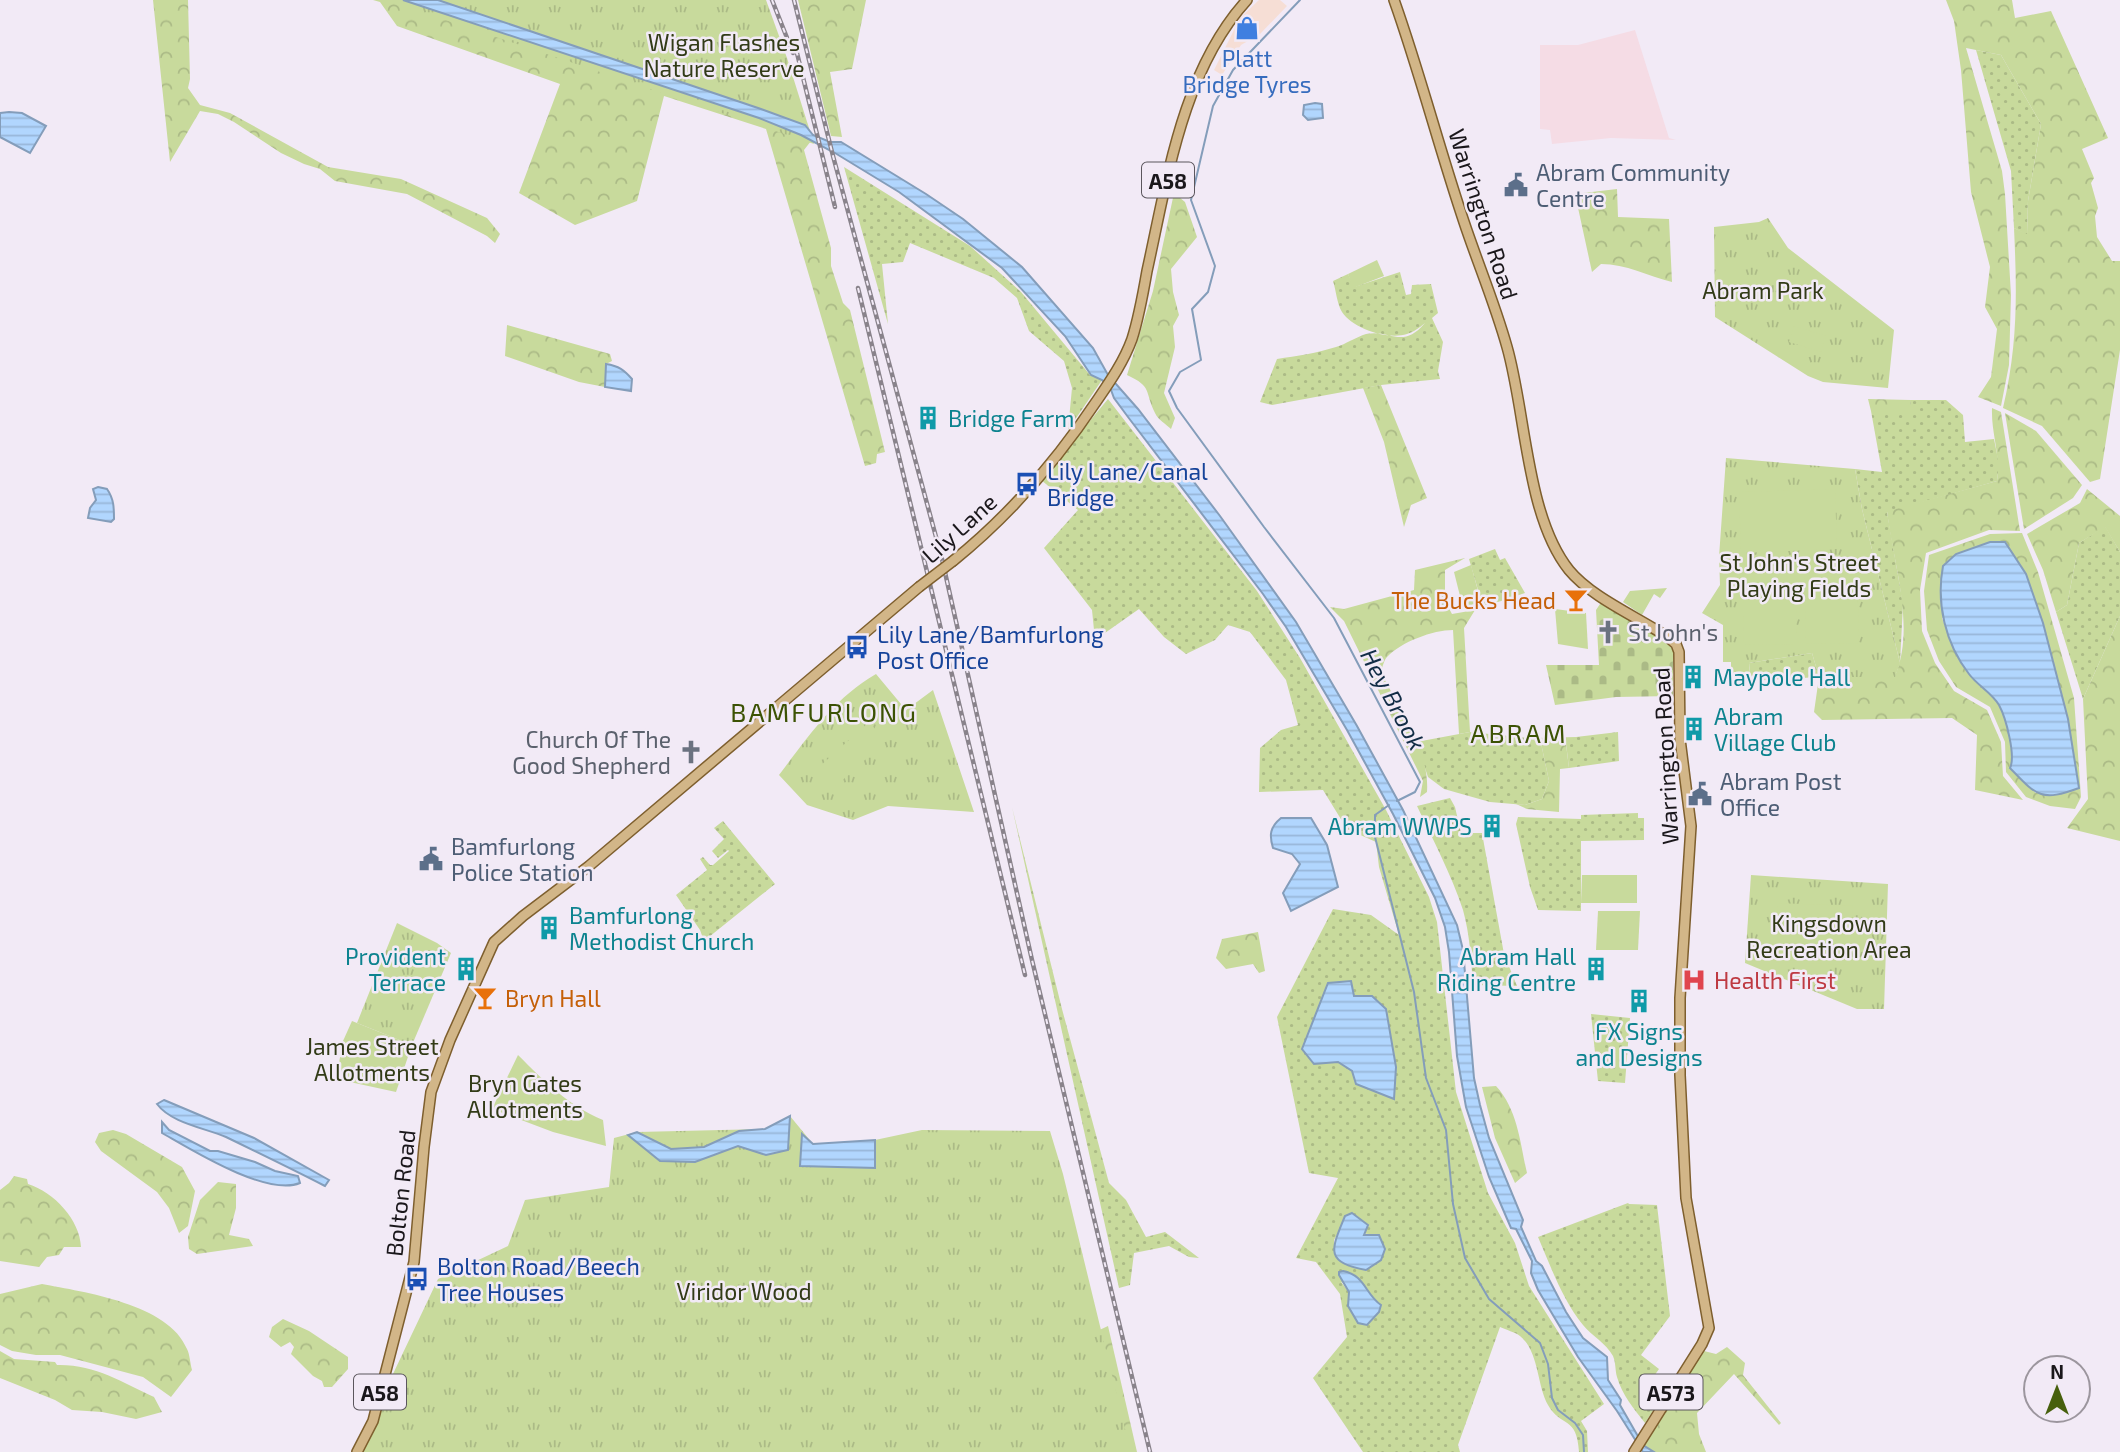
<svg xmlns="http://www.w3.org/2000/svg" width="2120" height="1452" font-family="'Exo 2',sans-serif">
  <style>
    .commercial { fill: #f6ded5 }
    .education { fill: #f5dce5 }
    .grass { fill: url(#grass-dots); fill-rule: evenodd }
    .forest { fill: url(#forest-crowns); fill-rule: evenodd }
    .cemetery { fill: url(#cemetery-stones) }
    .park { fill: url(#park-tufts) }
    .garden { fill: #c8da9c }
    .water { fill: url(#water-rules); stroke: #849dba; stroke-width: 2 }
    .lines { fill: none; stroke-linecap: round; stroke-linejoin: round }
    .stream { stroke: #849dba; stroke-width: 2 }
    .primary-casing { stroke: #7e5f2e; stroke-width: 12 }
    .primary { stroke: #d2b688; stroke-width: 9 }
    .rail-casing { stroke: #89838b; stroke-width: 4.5 }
    .rail { stroke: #f2eaf6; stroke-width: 2; stroke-dasharray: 5; stroke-linecap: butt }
    .primary-bridge-casing { stroke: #7e5f2e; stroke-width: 12; stroke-linecap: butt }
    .primary-bridge { stroke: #d2b688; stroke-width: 9 }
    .labels { text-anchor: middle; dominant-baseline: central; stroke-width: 5; stroke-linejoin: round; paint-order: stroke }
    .shield { fill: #f2eaf6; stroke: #5b565d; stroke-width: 2 }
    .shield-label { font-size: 21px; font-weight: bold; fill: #1a171b }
    .park-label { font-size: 23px; fill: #323b17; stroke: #f2eaf6 }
    .shop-label { font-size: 23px; fill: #366cbe; stroke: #f2eaf6 }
    .service-label { font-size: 23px; fill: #4e5e75; stroke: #f2eaf6; text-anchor: start }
    .street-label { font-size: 23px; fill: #1a171b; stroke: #f2eaf6 }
    .culture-label { font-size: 23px; fill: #0d838f; stroke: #f2eaf6; text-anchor: start }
    .transit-label { font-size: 23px; fill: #164399; stroke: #f2eaf6; text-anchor: start }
    .food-label { font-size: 23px; fill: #c56008; stroke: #f2eaf6; text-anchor: end }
    .worship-label { font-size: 23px; fill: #5b616d; stroke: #f2eaf6; text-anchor: start }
    .health-label { font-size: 23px; fill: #be3a42; stroke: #f2eaf6; text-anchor: start }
    .water-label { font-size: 24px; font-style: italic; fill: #112c45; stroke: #f2eaf6 }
    .quarter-label { font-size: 26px; letter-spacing: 2px; fill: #3c5204; stroke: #f2eaf6 }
  </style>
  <defs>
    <pattern id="grass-dots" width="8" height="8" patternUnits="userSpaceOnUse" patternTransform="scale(1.75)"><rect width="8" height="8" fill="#c8da9c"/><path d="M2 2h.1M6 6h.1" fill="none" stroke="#abba86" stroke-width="1.8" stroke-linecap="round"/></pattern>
    <pattern id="forest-crowns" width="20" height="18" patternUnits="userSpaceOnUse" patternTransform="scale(1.75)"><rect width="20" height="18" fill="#c8da9c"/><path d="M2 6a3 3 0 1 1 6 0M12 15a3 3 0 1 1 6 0" fill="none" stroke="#abba86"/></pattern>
    <pattern id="cemetery-stones" width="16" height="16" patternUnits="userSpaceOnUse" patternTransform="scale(1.75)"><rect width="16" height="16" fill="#c8da9c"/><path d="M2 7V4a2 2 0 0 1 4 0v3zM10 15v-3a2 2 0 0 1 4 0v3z" fill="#abba86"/></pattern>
    <pattern id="park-tufts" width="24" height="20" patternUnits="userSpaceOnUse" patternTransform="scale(1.75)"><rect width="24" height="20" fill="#c8da9c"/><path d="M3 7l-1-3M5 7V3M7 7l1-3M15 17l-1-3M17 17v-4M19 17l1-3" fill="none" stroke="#abba86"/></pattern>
    <pattern id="water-rules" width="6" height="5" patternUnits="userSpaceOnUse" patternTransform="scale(1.75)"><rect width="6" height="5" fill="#b1d6fe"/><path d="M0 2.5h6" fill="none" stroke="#98b7d9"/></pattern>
  </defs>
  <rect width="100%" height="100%" fill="#f2eaf6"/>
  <path class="commercial" d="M1259 0H1280L1287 6 1260 34 1241 45 1222 75 1214 70 1240 18Z"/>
  <path class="education" d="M1635 30 1669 138 1676 140 1611 138 1552 144 1550 130 1540 129V45H1578Z"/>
  <g class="grass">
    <path d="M1976 50 2001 55 2041 124 2028 201 2027 235 2014 228 2011 171Z"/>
    <path d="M844 167 970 246 1021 292 1090 375 1102 380 1068 430 1072 388 1064 361 1029 331 1017 298 994 278 910 243 903 262 882 264 888 324Z"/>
    <path d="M1400 272 1406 295 1411 294 1412 285 1431 284 1438 313 1432 318 1443 342 1438 371 1440 379 1381 385 1272 405 1260 402 1277 359C1297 356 1317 353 1336 347 1346 344 1356 337 1366 334 1391 329 1402 350 1425 323 1420 327 1414 332 1407 334 1388 340 1353 329 1342 312 1337 304 1336 290 1333 281L1348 274 1354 287Z"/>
    <path d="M1108 399 1257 591 1300 658 1386 810 1429 897 1437 922 1456 1092 1488 1193 1515 1243 1529 1286 1604 1404 1581 1421 1587 1431 1588 1452H1579C1577 1415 1561 1428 1548 1405 1537 1386 1539 1351 1520 1336 1515 1332 1506 1330 1500 1327L1458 1445 1460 1452H1363L1313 1378 1347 1337 1340 1294 1316 1262 1296 1258 1338 1178 1309 1173 1277 1017 1333 909 1371 915 1399 935 1379 867 1376 842 1347 829 1323 790 1259 792 1260 748 1281 730 1298 725 1286 680 1250 632 1228 625 1215 640 1186 654 1164 637 1139 609 1095 640 1092 610 1044 548 1078 510 1041 480ZM1338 1062 1396 1067 1394 1098 1356 1084 1352 1071ZM1339 1231 1379 1235 1385 1249 1381 1260 1335 1255 1334 1240ZM1341 1282C1359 1289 1373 1292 1379 1312L1367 1325 1358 1322 1349 1306V1292Z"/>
    <path d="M1911 400H1946L1963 415 1965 442 1994 439 1999 464 1997 481 1887 512 1903 604 1900 663 1862 509 1855 469 1882 472 1871 411H1909Z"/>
    <path d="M2105 526 2120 552V616L2083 699 2056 612 2067 605 2079 543Z"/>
    <path d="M1495 549 1500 560 1505 558 1525 593 1483 607 1469 559Z"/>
    <path d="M1812 653 1819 677 1751 681 1749 663Z"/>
    <path d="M1470 732 1529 738 1541 743 1549 781 1542 799 1525 805 1490 802 1444 789 1428 777 1416 742Z"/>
    <path d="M1618 732 1619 761 1569 768 1566 743 1576 737Z"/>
    <path d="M1450 798 1455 807 1461 833H1482L1504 954 1517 986 1473 985C1471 960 1470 935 1463 910 1451 874 1433 840 1417 806Z"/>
    <path d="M1012 807 1062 1009 1109 1183 1126 1200 1146 1237 1165 1232 1199 1258 1189 1257 1169 1246 1134 1253 1130 1285 1119 1288Z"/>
    <path d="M1638 813V818H1644V840L1581 841V911L1538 910 1530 887 1516 824 1518 817 1581 819V815Z"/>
    <path d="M723 821 775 884 704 941 700 930 676 895 707 870 700 859 703 857 710 865H713L729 851 728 850 718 858 712 851 724 839 714 828Z"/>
    <path d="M1591 1014 1630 1018 1625 1083 1598 1081Z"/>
    <path d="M1628 1203 1629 1204 1657 1205 1670 1316 1641 1355 1659 1369 1645 1389 1661 1398 1645 1423C1634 1409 1622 1395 1617 1377 1615 1370 1616 1363 1613 1356 1606 1343 1592 1336 1583 1325 1562 1299 1551 1267 1538 1237Z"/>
  </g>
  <g class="forest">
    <path d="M153 0H188L190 79 188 88 200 105 230 113 328 167 401 179 487 218 500 234 495 243 487 236 407 194 335 181 320 169 304 164 281 153 234 122 218 114 200 111 170 162Z"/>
    <path d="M373 0H403L811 141 804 150 831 248V266L843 303 850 310 885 452 877 454 876 463 865 466 766 129 664 96 637 201 575 225 519 193 560 84 397 26 380 2Z"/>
    <path d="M798 0H866L852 69 830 72 842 137 831 136Z"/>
    <path d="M1946 0H2012L2015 18 2051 11 2108 138 2082 149 2094 178 2091 183 2098 208 2095 216 2097 237 2112 261H2120V350L2100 479 2090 482 2042 426 2003 408C2018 344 2017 293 2014 228L2027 234 2028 201 2041 124 2001 55 1966 48 2002 171 2005 194 2011 295 2009 365 2001 406 1978 397 1991 377 1997 329 1985 307 1990 267 1971 192 1961 70 1954 21Z"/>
    <path d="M1617 189 1618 217 1669 219 1672 282C1648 276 1626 264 1601 264L1592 272 1575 194Z"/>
    <path d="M1174 193 1185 202 1197 237 1171 269 1173 292 1179 315 1173 326 1175 347 1164 393 1175 418 1171 429C1166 424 1158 420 1155 413 1144 391 1153 387 1127 375L1153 291Z"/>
    <path d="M507 325 610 354 612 361 606 364 605 387 579 382 505 356Z"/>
    <path d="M1381 385 1427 498 1411 505 1404 527 1384 442 1363 388Z"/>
    <path d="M1868 399 1911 400 1910 411H1871Z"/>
    <path d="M1992 408 2001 412 2020 531 1989 530 1926 553 1920 590 1922 631 1935 663 1954 691 1987 710 2001 742 2003 776 2023 800 1975 790 1977 735 1952 718 1822 720 1814 712 1819 677 1895 676C1916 627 1893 563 1887 511L1997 481C2001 455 1991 434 1992 408Z"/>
    <path d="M2005 413 2036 431 2082 485 2073 498 2024 529Z"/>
    <path d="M2087 489 2120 516V552L2105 527 2079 543 2067 605 2056 612 2043 570 2027 534 2080 503Z"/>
    <path d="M2022 533 2038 572 2074 698 2081 797 2075 809 2050 806 2026 797 2006 772 2005 742 1990 707 1956 687 1939 661 1927 630 1924 591 1929 555 1990 534ZM2026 574C2050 644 2067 715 2079 788L2036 793 2010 768C2016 755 2006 717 1999 705 1991 692 1976 685 1968 673 1956 657 1949 636 1942 618Z"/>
    <path d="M1465 558 1445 570V601L1452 614 1475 610 1464 628 1470 732 1459 734 1453 630C1433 630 1401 642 1387 657 1384 660 1382 668 1381 672 1398 708 1430 750 1427 792L1420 797 1423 781 1344 621 1330 607 1344 609 1414 590 1415 570Z"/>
    <path d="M2120 616V841L2067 828 2088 799 2083 699Z"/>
    <path d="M1577 737 1566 744 1569 768 1560 769 1559 812 1527 809 1516 804 1525 805 1542 799 1549 781 1541 743 1529 738Z"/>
    <path d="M1258 932 1265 971 1259 973 1253 964 1226 969 1216 958 1222 939Z"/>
    <path d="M1496 1086C1518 1110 1520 1143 1527 1173L1515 1183 1495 1138 1482 1087Z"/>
    <path d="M113 1130 126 1134 182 1167 195 1191 188 1226 179 1233 169 1208 157 1192 101 1151 95 1142 99 1133Z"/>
    <path d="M14 1176 27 1179 28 1184C54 1192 80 1220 81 1247H64L59 1255 47 1257 39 1267 0 1261V1190L9 1183Z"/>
    <path d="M218 1182 236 1184V1208L229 1235 249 1239 253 1246 197 1254 189 1249 188 1237 200 1200Z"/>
    <path d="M42 1284C84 1292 169 1304 187 1349 190 1355 190 1363 192 1370L171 1397 143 1377 60 1355H36L12 1351 0 1345V1294Z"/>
    <path d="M283 1319 309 1331 348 1357V1369L332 1387H324L322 1381 313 1376 291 1354 294 1347 290 1342 281 1347 269 1337 272 1327Z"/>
    <path d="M1108 1326 1137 1452H1103L1080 1339Z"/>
    <path d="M1727 1347 1745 1363 1743 1375 1781 1423 1779 1425 1734 1374 1697 1413 1699 1434 1706 1452H1654L1643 1445 1704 1351 1716 1354Z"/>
    <path d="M0 1351 14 1359 55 1362 57 1365C94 1364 122 1382 154 1397L162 1412 136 1419 102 1412 72 1410 55 1400 0 1378Z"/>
  </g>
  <path class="cemetery" d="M1602 601 1665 640 1673 650V696L1616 697 1555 705 1546 665H1599L1596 610Z"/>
  <g class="park">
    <path d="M386 0H766L787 58 814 144Z"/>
    <path d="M1768 218 1788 248 1894 330 1888 388 1823 382 1808 376 1715 317 1714 227 1759 222Z"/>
    <path d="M1726 458 1855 469 1862 509 1900 663 1895 677H1819L1812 653 1749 663 1750 674 1731 673V662H1723V625L1702 613 1720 585 1719 557Z"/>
    <path d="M876 674 906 710 933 690 974 812 888 806 853 820 807 805 779 775C808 737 834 698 876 674Z"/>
    <path d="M1751 875 1888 884 1884 1009H1857L1745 963Z"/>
    <path d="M397 923 437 943 451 953 412 1045 357 1023Z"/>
    <path d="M790 1116 813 1144 875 1140 922 1130 1050 1131 1063 1174 1127 1437 1128 1452H356L438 1279 508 1246 525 1200 609 1187 614 1138 637 1132 765 1129Z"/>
  </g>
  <g class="garden">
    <path d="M1377 260 1384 276 1353 288 1348 274Z"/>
    <path d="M1794 326 1826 336 1821 352 1789 342Z"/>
    <path d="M1835 489 1837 549 1741 553 1739 492Z"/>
    <path d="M1857 564 1859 643 1806 644 1804 565Z"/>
    <path d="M1471 565 1481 602 1463 608 1454 572Z"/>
    <path d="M1744 565 1797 566 1796 645 1743 644Z"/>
    <path d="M1667 588 1660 598 1654 594 1642 615 1623 602 1630 591Z"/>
    <path d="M1555 609 1586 613 1588 649 1558 644Z"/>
    <path d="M869 722 886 741 836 786 819 767Z"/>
    <path d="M1582 875H1637V903H1581Z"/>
    <path d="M1778 903 1853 906 1850 965 1775 962Z"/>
    <path d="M1598 911H1640L1638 950H1596Z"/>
    <path d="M352 1021 412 1045 396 1092 336 1079 343 1041Z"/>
    <path d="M518 1055C544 1081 569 1106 603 1120L606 1146 553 1132 492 1109Z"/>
  </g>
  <g class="water">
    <path d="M403 0H438L761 109 805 125 813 135 830 142H841L926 194 963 219 1022 267 1093 348 1108 375 1138 409 1220 516 1296 622 1357 726 1403 810 1457 925 1463 950 1474 1078 1480 1105 1489 1138 1523 1220 1521 1227 1536 1261 1542 1266 1566 1312 1583 1338 1607 1357 1608 1380 1621 1400 1620 1405 1643 1445 1654 1452H1643L1641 1449 1617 1411 1578 1357 1538 1290 1531 1273 1532 1261 1516 1229 1511 1228 1489 1177 1466 1107 1457 1056 1449 952 1445 927 1435 898 1393 814 1347 730 1286 627 1263 594 1128 417 1114 398 1111 390 1102 380 1091 375 1065 336 1002 268 899 192 835 153 801 135 759 118Z"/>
    <path d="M1315 103 1322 104 1323 118 1308 120 1303 115 1304 105Z"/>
    <path d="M9 112 22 113 46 126 30 153 0 137V113Z"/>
    <path d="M606 364C619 366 624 370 632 379L631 391 605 387Z"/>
    <path d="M98 487 107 489C114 499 114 508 114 519L111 522 88 518 90 508 96 500 93 489Z"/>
    <path d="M1990 542H2005L2026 574 2043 623 2068 719 2079 788C2041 802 2037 796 2010 768 2016 756 2006 718 1999 705 1992 693 1977 685 1969 674 1945 643 1936 603 1943 566L1956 554Z"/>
    <path d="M1281 818H1311L1327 845 1338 887 1291 911 1283 893 1300 864 1292 854 1273 848C1269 835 1270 827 1281 818Z"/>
    <path d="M1351 981 1354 996H1372L1386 1009 1396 1067 1394 1099 1356 1084 1352 1071 1338 1062 1314 1064 1302 1049 1328 983Z"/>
    <path d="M164 1100 254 1138 329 1180 325 1186C292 1169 259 1153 226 1137 205 1128 171 1123 157 1104Z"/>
    <path d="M790 1116 788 1150 766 1155 738 1146 695 1162 660 1161 628 1135 637 1132 671 1149 704 1147 739 1131 765 1129Z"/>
    <path d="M162 1122 169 1130 210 1151H218L255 1162 275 1171 298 1176 300 1183C267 1197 192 1150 162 1133Z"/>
    <path d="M802 1134 813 1144 875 1140V1168L800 1166Z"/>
    <path d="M1352 1213 1368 1225 1364 1235H1379L1385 1249 1381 1260 1366 1270C1323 1263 1332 1248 1345 1216Z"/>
    <path d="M1343 1271C1365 1275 1365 1294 1381 1305L1379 1312 1367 1325 1358 1323 1348 1306 1349 1292 1339 1275V1272Z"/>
  </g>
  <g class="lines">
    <g class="stream">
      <path d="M1300 0 1233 70 1213 106 1191 200 1215 266 1208 292 1192 309 1201 360 1180 372 1169 391 1177 408 1264 527 1334 618 1420 782 1415 792 1397 801"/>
      <path d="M1389 805 1375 815V837L1414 992 1426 1078 1446 1130 1453 1204 1465 1258 1489 1299 1540 1343 1548 1364 1552 1398 1558 1410 1575 1423 1583 1435 1584 1452"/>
    </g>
    <g class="primary-casing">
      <g id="primary">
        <path d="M1394 0C1420 73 1439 148 1464 222 1478 264 1495 304 1507 347 1526 413 1526 516 1569 570 1592 598 1638 617 1669 638L1676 644 1679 652 1680 739 1691 826 1680 998V1075L1686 1198 1709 1328 1702 1344 1634 1452"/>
        <path d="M953 561C1009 516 1058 459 1098 399 1111 380 1124 361 1132 339 1139 317 1143 294 1147 271 1167 181 1182 71 1247 0"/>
        <path d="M357 1452 373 1421 414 1262 424 1147 431 1092 450 1040 494 942 523 916 589 866 919 587"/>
      </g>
    </g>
    <use href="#primary" class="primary"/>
    <g class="rail-casing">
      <g id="rail">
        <path d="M772 0 793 53"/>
        <path d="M794 0 833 156 942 559 1032 960 1150 1452"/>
        <path d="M794 41 835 207"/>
        <path d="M858 288 1025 975"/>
      </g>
    </g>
    <use href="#rail" class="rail"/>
    <g class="primary-bridge-casing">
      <path id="primary-bridge" d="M919 587 953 561"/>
    </g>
    <use href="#primary-bridge" class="primary-bridge"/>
  </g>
  <defs>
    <g id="shop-bare" transform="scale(1.89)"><path d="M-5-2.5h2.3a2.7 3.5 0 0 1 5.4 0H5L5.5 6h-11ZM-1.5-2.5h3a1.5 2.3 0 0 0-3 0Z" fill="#3f7fe0" stroke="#f2eaf6" stroke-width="2.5" paint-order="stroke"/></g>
    <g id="civic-bare" transform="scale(1.89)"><path d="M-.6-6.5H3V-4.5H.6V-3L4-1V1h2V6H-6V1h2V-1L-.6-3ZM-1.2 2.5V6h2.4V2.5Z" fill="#5c6f8a" stroke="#f2eaf6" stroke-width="2.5" paint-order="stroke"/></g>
    <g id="building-bare" transform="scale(1.89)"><path d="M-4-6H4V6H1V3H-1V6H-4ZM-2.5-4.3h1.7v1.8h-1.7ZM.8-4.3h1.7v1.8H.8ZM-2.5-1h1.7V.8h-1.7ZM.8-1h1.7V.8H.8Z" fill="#0f9aa8" stroke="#f2eaf6" stroke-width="2.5" paint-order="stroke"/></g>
    <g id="bus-bare" transform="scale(1.89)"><path d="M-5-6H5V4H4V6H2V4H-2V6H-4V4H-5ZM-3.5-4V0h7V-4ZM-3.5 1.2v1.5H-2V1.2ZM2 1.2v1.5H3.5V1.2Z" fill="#1a4fb4" stroke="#f2eaf6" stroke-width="2.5" paint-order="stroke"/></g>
    <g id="bar-bare" transform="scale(1.89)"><path d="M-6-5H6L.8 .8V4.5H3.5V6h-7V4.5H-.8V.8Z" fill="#e8710a" stroke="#f2eaf6" stroke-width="2.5" paint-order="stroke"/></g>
    <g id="church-bare" transform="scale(1.89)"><path d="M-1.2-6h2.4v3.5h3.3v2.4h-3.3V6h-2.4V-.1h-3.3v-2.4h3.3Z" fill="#6b7280" stroke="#f2eaf6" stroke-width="2.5" paint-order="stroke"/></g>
    <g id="hospital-bare" transform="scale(1.89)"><path d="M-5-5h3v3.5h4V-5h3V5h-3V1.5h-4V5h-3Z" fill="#e0444e" stroke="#f2eaf6" stroke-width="2.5" paint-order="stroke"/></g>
  </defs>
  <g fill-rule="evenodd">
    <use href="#shop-bare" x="1247" y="28"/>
    <use href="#civic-bare" x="1516" y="185"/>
    <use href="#building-bare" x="928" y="418"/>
    <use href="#bus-bare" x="1027" y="484"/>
    <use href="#bar-bare" x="1576" y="600"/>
    <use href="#church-bare" x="1608" y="632"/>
    <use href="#bus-bare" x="857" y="647"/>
    <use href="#building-bare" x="1693" y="677"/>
    <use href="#building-bare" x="1694" y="729"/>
    <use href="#church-bare" x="691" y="752"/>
    <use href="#civic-bare" x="1700" y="794"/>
    <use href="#building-bare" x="1492" y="826"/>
    <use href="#civic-bare" x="431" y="859"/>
    <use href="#building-bare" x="549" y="928"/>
    <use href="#building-bare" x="466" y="969"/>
    <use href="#building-bare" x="1596" y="969"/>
    <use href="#hospital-bare" x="1694" y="980"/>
    <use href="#bar-bare" x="485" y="998"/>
    <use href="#building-bare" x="1639" y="1001"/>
    <use href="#bus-bare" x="417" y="1279"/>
  </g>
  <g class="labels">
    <g class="shield">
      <rect x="1142" y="162.5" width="52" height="35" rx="5"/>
      <rect x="354" y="1374.5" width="52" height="35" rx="5"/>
      <rect x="1639.5" y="1374.5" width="63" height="35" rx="5"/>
    </g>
    <g class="shield-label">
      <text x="1168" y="180">A58</text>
      <text x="380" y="1392">A58</text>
      <text x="1671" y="1392">A573</text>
    </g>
    <g class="park-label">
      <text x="724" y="42">Wigan Flashes<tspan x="724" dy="26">Nature Reserve</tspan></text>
      <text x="1763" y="290">Abram Park</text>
      <text x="1799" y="562">St John's Street<tspan x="1799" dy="26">Playing Fields</tspan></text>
      <text x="1829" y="923">Kingsdown<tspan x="1829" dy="26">Recreation Area</tspan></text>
      <text x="372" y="1046">James Street<tspan x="372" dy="26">Allotments</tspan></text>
      <text x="525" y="1083">Bryn Gates<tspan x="525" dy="26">Allotments</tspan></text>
      <text x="744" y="1291">Viridor Wood</text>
    </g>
    <g class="shop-label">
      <text x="1247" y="58">Platt<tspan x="1247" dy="26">Bridge Tyres</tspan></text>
    </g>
    <g class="service-label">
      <text x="1536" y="172">Abram Community<tspan x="1536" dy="26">Centre</tspan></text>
      <text x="1720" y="781">Abram Post<tspan x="1720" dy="26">Office</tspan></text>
      <text x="451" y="846">Bamfurlong<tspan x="451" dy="26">Police Station</tspan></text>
    </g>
    <g class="street-label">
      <text transform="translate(1484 214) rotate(72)">Warrington Road</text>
      <text transform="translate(959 528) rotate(-42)">Lily Lane</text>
      <text transform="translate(1665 756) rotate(-93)">Warrington Road</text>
      <text transform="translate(400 1193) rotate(-84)">Bolton Road</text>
    </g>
    <g class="culture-label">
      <text x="948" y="418">Bridge Farm</text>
      <text x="1713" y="677">Maypole Hall</text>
      <text x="1714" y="716">Abram<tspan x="1714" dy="26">Village Club</tspan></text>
      <text x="1472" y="826" text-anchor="end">Abram WWPS</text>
      <text x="569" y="915">Bamfurlong<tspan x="569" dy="26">Methodist Church</tspan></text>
      <text x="446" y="956" text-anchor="end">Provident<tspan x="446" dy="26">Terrace</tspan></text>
      <text x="1576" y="956" text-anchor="end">Abram Hall<tspan x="1576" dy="26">Riding Centre</tspan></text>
      <text x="1639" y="1031" text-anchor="middle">FX Signs<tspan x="1639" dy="26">and Designs</tspan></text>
    </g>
    <g class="transit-label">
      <text x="1047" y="471">Lily Lane/Canal<tspan x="1047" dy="26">Bridge</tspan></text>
      <text x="877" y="634">Lily Lane/Bamfurlong<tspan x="877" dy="26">Post Office</tspan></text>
      <text x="437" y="1266">Bolton Road/Beech<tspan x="437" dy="26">Tree Houses</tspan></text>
    </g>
    <g class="food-label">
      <text x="1556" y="600">The Bucks Head</text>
      <text x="505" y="998" text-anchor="start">Bryn Hall</text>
    </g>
    <g class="worship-label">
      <text x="1628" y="632">St John's</text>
      <text x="671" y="739" text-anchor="end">Church Of The<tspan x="671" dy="26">Good Shepherd</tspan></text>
    </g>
    <g class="health-label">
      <text x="1714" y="980">Health First</text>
    </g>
    <g class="water-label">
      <text transform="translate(1394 699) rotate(62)">Hey Brook</text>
    </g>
    <g class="quarter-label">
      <text x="824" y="711">BAMFURLONG</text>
      <text x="1519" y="732">ABRAM</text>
    </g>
  </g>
  <g transform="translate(2057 1389)"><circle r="33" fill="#f2eaf6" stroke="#9c969e" stroke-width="2"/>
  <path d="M0-5L12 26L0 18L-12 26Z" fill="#47600d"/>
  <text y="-10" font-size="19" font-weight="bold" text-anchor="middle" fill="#1a171b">N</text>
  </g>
</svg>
